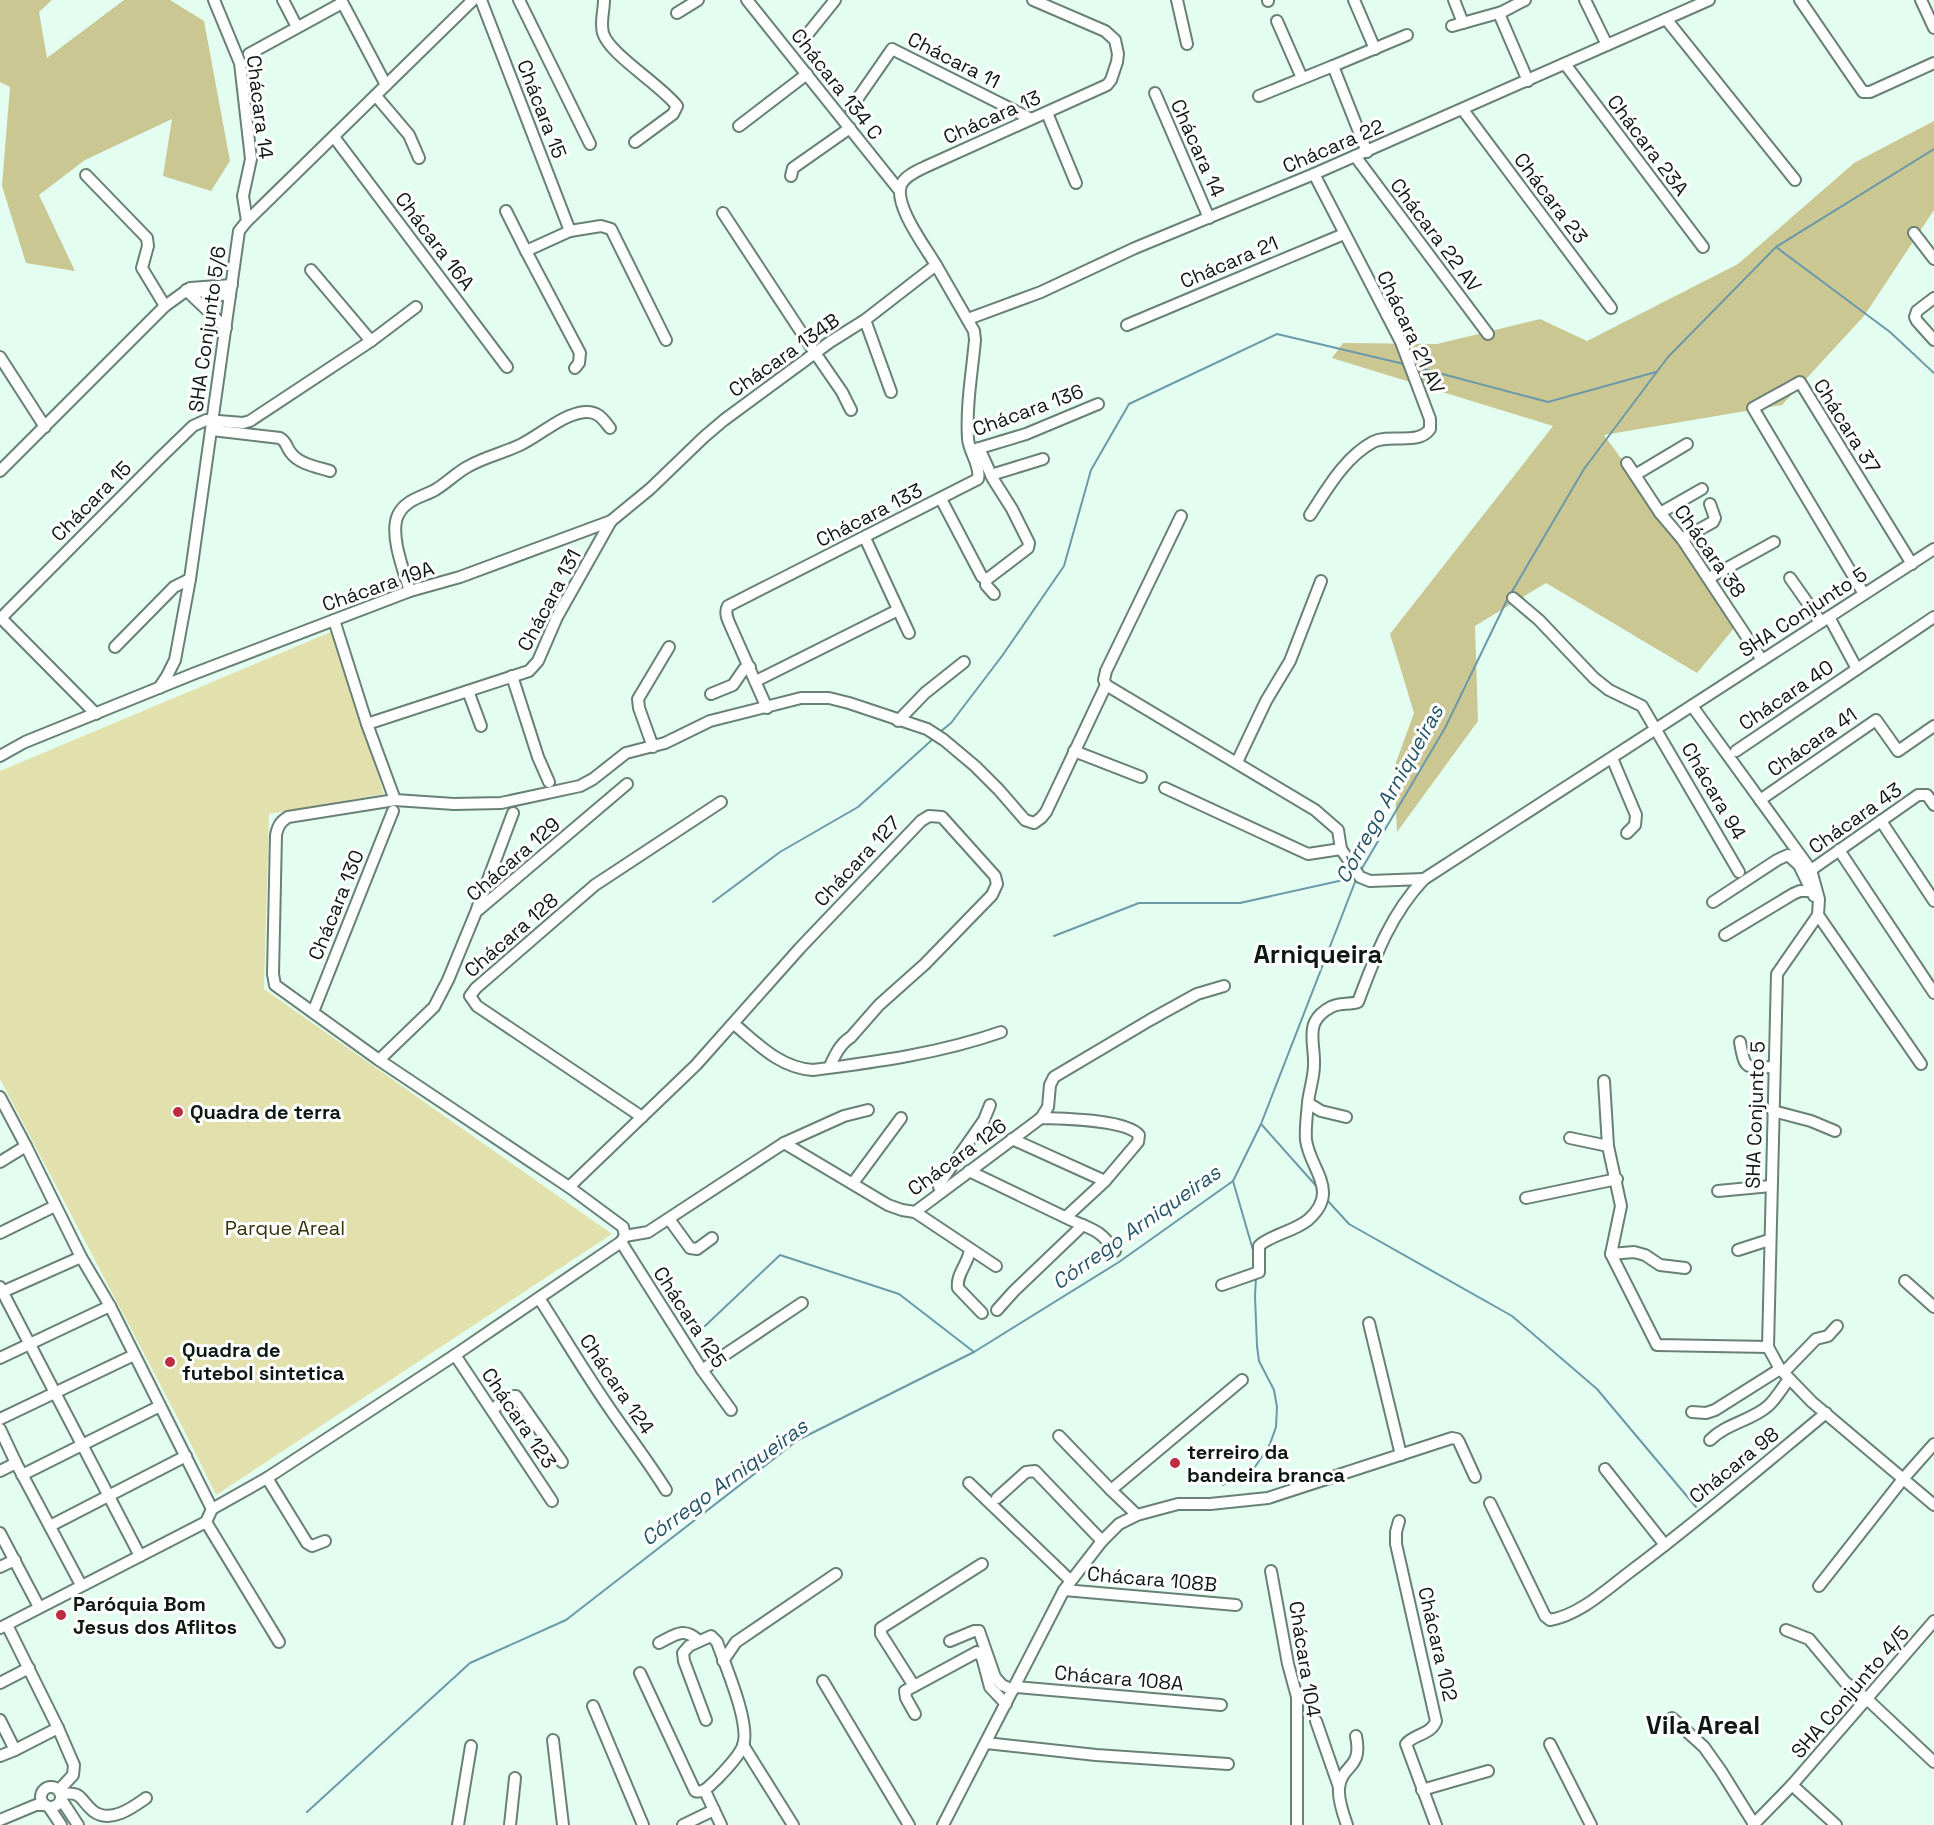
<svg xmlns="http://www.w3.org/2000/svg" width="1934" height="1825" font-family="'Space Grotesk',sans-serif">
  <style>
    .green { fill: #e2e0ad }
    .forest { fill: #cac792 }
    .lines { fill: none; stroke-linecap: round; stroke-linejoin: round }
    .stream { stroke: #6b99a8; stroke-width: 2 }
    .minor-casing { stroke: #698175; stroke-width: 14 }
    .minor { stroke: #fff; stroke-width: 10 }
    .poi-dot { fill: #bd2c41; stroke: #fff; stroke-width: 2 }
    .labels { text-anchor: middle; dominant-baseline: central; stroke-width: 6; stroke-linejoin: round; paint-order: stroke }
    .street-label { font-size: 20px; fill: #0f1914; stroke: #fff }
    .poi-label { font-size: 20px; font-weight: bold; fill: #0f1914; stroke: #fff; text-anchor: start }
    .park-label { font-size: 20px; fill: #353307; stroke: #fff }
    .water-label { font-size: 21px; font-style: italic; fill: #235667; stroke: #fff }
    .district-label { font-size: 26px; font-weight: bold; fill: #0f1914; stroke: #fff }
  </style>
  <rect width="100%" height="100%" fill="#e3fef1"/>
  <path class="green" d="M331 632 384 794 269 814 264 989 612 1234 216 1495 184 1430 0 1079V771Z"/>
  <g class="forest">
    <path d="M0 0H52L39 12 47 58 124 0H170L204 21 230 161 211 191 163 176 172 119 85 160 39 195 75 271 26 263 2 186 10 87 0 82Z"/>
    <path d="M1934 121V210L1864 316 1782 405 1604 435 1740 621 1697 673 1546 583 1475 626 1478 721 1397 832 1394 768 1414 713 1390 634 1553 426 1332 358 1343 343 1437 344 1540 319 1587 341 1738 264 1854 163Z"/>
  </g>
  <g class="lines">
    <g class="stream">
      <path d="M1776 247 1890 332 1934 373"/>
      <path d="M1416 367 1548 402 1656 372"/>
      <path d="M940 732 951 723 1002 656 1064 566 1091 470 1129 404 1277 334 1404 364"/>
      <path d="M1361 870 1445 728 1507 600 1584 469 1668 357 1776 247 1934 149"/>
      <path d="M713 902 780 852 858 807 934 738"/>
      <path d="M1054 936 1139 903H1240L1357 877"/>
      <path d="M1262 1125 1318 1188"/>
      <path d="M1233 1181 1255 1257"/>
      <path d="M1327 1200 1349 1224 1512 1316 1597 1389 1696 1507"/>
      <path d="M705 1326 780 1255 899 1294 974 1352"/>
      <path d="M1223 1485 1255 1467 1270 1444 1276 1427 1277 1407 1274 1390 1259 1361 1257 1346 1255 1296 1256 1277"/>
      <path d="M307 1812 470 1663 566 1620 798 1440 974 1352 1119 1262 1233 1181 1261 1124 1357 877"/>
    </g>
    <g class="minor-casing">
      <g id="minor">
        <path d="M214 0 240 63 251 159 243 196 247 221"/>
        <path d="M283 0 297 27"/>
        <path d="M341 0 386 85"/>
        <path d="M481 0 570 231 601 226 611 229 666 340"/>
        <path d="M519 0 590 144"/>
        <path d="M604 0C604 11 600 22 603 33 609 54 661 85 677 106L673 114 635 142"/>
        <path d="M747 0 899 190"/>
        <path d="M1177 0 1187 44"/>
        <path d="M1268 0V1"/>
        <path d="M1354 0 1375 49"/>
        <path d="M1454 0 1463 23"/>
        <path d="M1525 0 1502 12 1500 16 1528 81"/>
        <path d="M1585 0 1607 45"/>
        <path d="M1800 0 1863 92H1870L1934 63"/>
        <path d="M1921 0 1934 28"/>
        <path d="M677 13 698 0"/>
        <path d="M1666 19 1795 180"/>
        <path d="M1277 21 1302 78"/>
        <path d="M1452 26 1502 12"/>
        <path d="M806 36 835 0"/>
        <path d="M249 54 342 3"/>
        <path d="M1565 64 1703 247"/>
        <path d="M1333 66 1407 35"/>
        <path d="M1155 93 1209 218"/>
        <path d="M376 96 409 135 419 158"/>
        <path d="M1259 96 1333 66 1367 152"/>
        <path d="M851 108 892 49 1031 119"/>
        <path d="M1463 110 1611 308"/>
        <path d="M1047 113 1076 183"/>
        <path d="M739 126 807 74"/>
        <path d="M334 137 507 367"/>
        <path d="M1355 156 1488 334"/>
        <path d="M86 175 147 238 148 246 142 268 165 306"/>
        <path d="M791 176 793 168 850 128"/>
        <path d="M506 211 526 251 570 231"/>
        <path d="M723 213 811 347 842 392 851 410"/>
        <path d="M1914 233 1934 259"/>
        <path d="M526 251 580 353 579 363 575 368"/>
        <path d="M936 265C926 248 891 202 902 183 907 175 917 171 925 167L1107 85 1111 80 1117 62 1118 54 1115 40 1105 31 1033 0"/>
        <path d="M311 270 371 341"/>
        <path d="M186 290 226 328"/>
        <path d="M198 291 230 296"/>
        <path d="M1934 298 1917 311 1915 317 1917 321 1934 340"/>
        <path d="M968 319 1041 292 1135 248 1314 174 1709 0"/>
        <path d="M865 320 891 392"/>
        <path d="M1127 325 1344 234"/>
        <path d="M0 357 45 427"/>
        <path d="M212 430 280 438C287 442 286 447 291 453 299 464 317 467 330 471"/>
        <path d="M979 448 993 479 1012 509 1029 543 1028 548 986 580V585L994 594"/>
        <path d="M973 450 1026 434 1098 404"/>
        <path d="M1627 463 1660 513 1682 539 1762 660"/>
        <path d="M0 471 165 306 190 288 232 285"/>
        <path d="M991 475 1043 459"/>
        <path d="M1635 475 1687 444"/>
        <path d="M941 499 982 577"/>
        <path d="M1660 513 1702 489"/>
        <path d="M1310 515C1327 489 1345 457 1373 442 1390 433 1418 446 1430 429V419L1401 342 1314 174"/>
        <path d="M865 538 909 633"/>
        <path d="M1682 539 1713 522 1715 518 1710 504"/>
        <path d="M1709 578 1774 542"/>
        <path d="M1790 578 1821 622"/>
        <path d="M410 591C404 572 389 534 398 515 405 500 422 497 435 490 447 483 457 472 469 466 485 457 503 453 520 445 541 435 562 414 585 412 598 411 603 419 610 428"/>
        <path d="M1864 594 1753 408 1800 382 1912 564"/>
        <path d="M1513 598 1539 620 1594 678 1609 690 1642 706 1739 872"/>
        <path d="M0 617 96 714"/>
        <path d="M1829 617 1857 669"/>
        <path d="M0 619 159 459 193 426 206 420 243 423 250 421 371 341 416 307"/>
        <path d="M334 620 367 724 395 800"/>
        <path d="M115 647 174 587 190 579"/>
        <path d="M512 676 538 757 549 782"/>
        <path d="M756 681 898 610"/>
        <path d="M1106 685 1315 810 1338 830 1341 849 1360 877 1370 881 1424 879"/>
        <path d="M159 688 167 676 175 660 190 579 239 231 247 221 473 0"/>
        <path d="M468 691 481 726"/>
        <path d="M711 694 733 685 744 669 750 667"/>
        <path d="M1692 706 1811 870 1819 899 1818 915 1777 974 1768 1347 1780 1369 1812 1402 1934 1505"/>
        <path d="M898 721 925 693 964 662"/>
        <path d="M367 724 529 671 538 661 557 617 611 521"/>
        <path d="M653 747 639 708 638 699 669 647"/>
        <path d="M1074 751 1141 777"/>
        <path d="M1736 751 1934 617"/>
        <path d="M0 756 25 742 193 674 410 591 460 577 611 521 650 489 704 437 724 420 830 342 865 320 936 265 974 331 975 340C972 373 966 405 968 439 969 452 981 466 978 479L728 606C724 613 728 620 731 627L767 708"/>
        <path d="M1612 758 1636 815 1635 825 1627 833"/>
        <path d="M1237 762 1266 701 1290 661 1321 581"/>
        <path d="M1165 788 1308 854 1341 849"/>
        <path d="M1760 800 1876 720 1898 751 1934 726"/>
        <path d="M1881 821 1934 901"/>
        <path d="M1839 850 1934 993"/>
        <path d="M1811 870 1918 795H1927L1934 805"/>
        <path d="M1713 902 1777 860 1788 855 1799 865 1814 896"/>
        <path d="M477 909 513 813"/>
        <path d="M1818 915 1921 1064"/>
        <path d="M1725 935 1793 894 1800 891H1811"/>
        <path d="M313 1012 393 811"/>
        <path d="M734 1024C758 1044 780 1068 813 1070 877 1062 941 1053 1001 1032"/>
        <path d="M1740 1042C1745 1071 1746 1068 1774 1067"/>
        <path d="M379 1060 434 1007 448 980 476 912 627 784"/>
        <path d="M1604 1081 1608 1146 1621 1206 1611 1254 1657 1345 1768 1347"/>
        <path d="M0 1097 26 1146 81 1257 110 1306 212 1509"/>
        <path d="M1773 1111 1811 1121 1835 1131"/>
        <path d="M642 1117 477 1006 470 996 476 988 595 885 721 802"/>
        <path d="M1346 1117 1321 1111 1308 1103C1309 1091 1314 1078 1314 1065 1315 1041 1303 1022 1331 1007 1340 1002 1349 1005 1358 1002 1375 957 1390 915 1424 879L1934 549"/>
        <path d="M1041 1118C1063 1119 1125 1119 1139 1135L1138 1142 1105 1181 1066 1217"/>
        <path d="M1570 1138 1608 1146"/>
        <path d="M1012 1139 1105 1181"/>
        <path d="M784 1143 844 1116 868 1110"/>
        <path d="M0 1162 26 1146"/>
        <path d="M969 1171 1073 1221C1094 1230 1100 1230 1115 1251"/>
        <path d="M853 1183 901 1118"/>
        <path d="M569 1187 696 1065 800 948 921 821 929 816 942 817 995 876 997 884 992 895 925 964 879 1005 851 1037C840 1044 835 1055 830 1066"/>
        <path d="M942 1190 939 1187 940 1183 984 1120 990 1105"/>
        <path d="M1718 1191 1771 1186"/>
        <path d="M1526 1198 1617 1179"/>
        <path d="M915 1212 996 1266"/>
        <path d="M669 1219 690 1248 697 1249 712 1238"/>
        <path d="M0 1233 55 1206"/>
        <path d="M625 1236 623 1227 569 1187 379 1060 275 985 273 974 276 835C278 826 280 822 288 817L395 800 454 804 501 803 580 786 593 779 626 753 665 743 710 721 801 698H829L849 703 927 729 944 740 975 766 999 790 1025 820 1034 823 1041 818 1046 812 1106 685 1104 680 1106 671 1181 516"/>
        <path d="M625 1236 648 1232 784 1143 888 1205 902 1210 915 1212 1041 1118 1048 1107 1050 1085 1054 1077 1150 1020 1197 994 1224 986"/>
        <path d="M621 1242 702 1370 731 1410"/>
        <path d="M970 1250C968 1264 956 1274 958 1288L982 1313"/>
        <path d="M1738 1250 1769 1240"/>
        <path d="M1611 1254 1634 1252 1645 1255 1660 1265 1685 1268"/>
        <path d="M1905 1281 1934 1307"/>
        <path d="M1222 1285 1259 1272V1246C1270 1235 1293 1232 1308 1220 1341 1191 1310 1170 1306 1140 1305 1128 1307 1115 1308 1103"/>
        <path d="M0 1287 140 1556"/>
        <path d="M0 1293 81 1257"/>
        <path d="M539 1298C562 1334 584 1371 608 1406 627 1434 648 1461 666 1490"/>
        <path d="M997 1310 1014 1291 1083 1225"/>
        <path d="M1369 1323 1401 1455"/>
        <path d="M455 1355 552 1501"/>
        <path d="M0 1358 110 1306"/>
        <path d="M702 1370 802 1303"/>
        <path d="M1784 1372 1816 1339 1828 1336 1837 1326"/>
        <path d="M492 1410 508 1397 516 1396 562 1462"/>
        <path d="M1692 1412 1706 1413 1715 1410 1780 1369"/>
        <path d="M0 1419 134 1355"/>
        <path d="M0 1429 16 1463 81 1585"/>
        <path d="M1059 1436 1111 1490"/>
        <path d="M1710 1440C1727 1423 1751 1421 1768 1406 1776 1399 1782 1388 1789 1379"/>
        <path d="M1605 1469 1665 1545"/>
        <path d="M0 1471 16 1463"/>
        <path d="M22 1475 160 1406"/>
        <path d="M267 1478 307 1543 312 1546 325 1541"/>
        <path d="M969 1483 1070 1580"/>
        <path d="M997 1498 1026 1472 1035 1471 1102 1541"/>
        <path d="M1490 1503 1545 1616 1550 1620C1580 1615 1607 1589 1631 1571 1698 1521 1762 1466 1826 1413"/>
        <path d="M1137 1515 1111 1490 1242 1380"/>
        <path d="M1399 1521 1396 1532V1544L1436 1721C1431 1735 1414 1734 1406 1744L1436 1825"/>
        <path d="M206 1522 279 1642"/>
        <path d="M50 1526 186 1456"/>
        <path d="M0 1533 39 1607"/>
        <path d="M0 1567 15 1560"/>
        <path d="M1271 1571 1288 1664 1297 1697V1825"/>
        <path d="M1819 1586 1903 1479 1934 1444"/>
        <path d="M1064 1590 1236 1605"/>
        <path d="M7 1625 58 1728 74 1765 73 1775 59 1790"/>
        <path d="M0 1628 206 1522 212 1509 267 1478 455 1355 621 1242 625 1236"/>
        <path d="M1786 1630 1809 1639 1845 1682 1868 1700 1934 1762"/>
        <path d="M950 1641 974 1631H979L995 1677 1002 1685 1013 1690"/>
        <path d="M659 1643C675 1635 684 1626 699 1641"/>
        <path d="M723 1661 736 1642 836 1574"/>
        <path d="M640 1673 695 1791C704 1794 710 1785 717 1779 726 1769 738 1758 743 1746 751 1724 725 1665 717 1642L711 1636 689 1646 683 1653 684 1661 706 1720"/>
        <path d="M823 1681 909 1825"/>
        <path d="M0 1683 29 1668"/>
        <path d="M914 1686 881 1634V1628L982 1564"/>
        <path d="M1015 1687 1221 1705"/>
        <path d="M593 1706 643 1825"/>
        <path d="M915 1714 906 1698 905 1691 977 1652 982 1657 990 1687 1006 1704"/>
        <path d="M1672 1718 1704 1747 1721 1771 1754 1824"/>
        <path d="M0 1720 15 1750 58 1728"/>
        <path d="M1316 1721 1339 1787"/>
        <path d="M553 1740 563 1825"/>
        <path d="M986 1743 1096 1755 1228 1764"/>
        <path d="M1550 1744 1591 1825"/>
        <path d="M743 1745 793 1825"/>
        <path d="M0 1756 15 1750"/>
        <path d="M1792 1785 1836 1825"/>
        <circle cx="51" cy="1797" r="10"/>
        <path d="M1422 1790 1488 1771"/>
        <path d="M705 1791 721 1825"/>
        <path d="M61 1794C83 1791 79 1799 93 1811 110 1824 132 1808 146 1798"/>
        <path d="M61 1799 78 1825"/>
        <path d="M49 1807 61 1825"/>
        <path d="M0 1820 36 1805H44"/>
        <path d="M458 1825 471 1746"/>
        <path d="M510 1825 515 1778"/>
        <path d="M683 1825 714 1810"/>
        <path d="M943 1825 1064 1590 1102 1541 1119 1524 1137 1515 1178 1504H1210L1268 1498 1452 1438 1457 1439 1459 1442 1475 1477"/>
        <path d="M1347 1825C1343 1814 1338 1799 1339 1788 1342 1763 1363 1770 1356 1736"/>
        <path d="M1753 1825 1792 1785 1934 1621"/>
      </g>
    </g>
    <use href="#minor" class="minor"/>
  </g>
  <g class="poi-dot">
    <circle cx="178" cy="1112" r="6"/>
    <circle cx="170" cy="1362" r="6"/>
    <circle cx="1175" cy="1463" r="6"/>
    <circle cx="61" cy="1615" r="6"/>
  </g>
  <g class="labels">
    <g class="street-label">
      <text transform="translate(954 60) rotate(27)">Chácara 11</text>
      <text transform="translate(837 84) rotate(52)">Chácara 134 C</text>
      <text transform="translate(260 107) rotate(83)">Chácara 14</text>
      <text transform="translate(542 109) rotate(69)">Chácara 15</text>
      <text transform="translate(992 117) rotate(-24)">Chácara 13</text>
      <text transform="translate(1648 145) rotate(53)">Chácara 23A</text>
      <text transform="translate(1333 146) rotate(-23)">Chácara 22</text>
      <text transform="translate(1198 148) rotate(66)">Chácara 14</text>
      <text transform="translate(1551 198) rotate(53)">Chácara 23</text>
      <text transform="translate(1436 235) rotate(53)">Chácara 22 AV</text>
      <text transform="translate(435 241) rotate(53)">Chácara 16A</text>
      <text transform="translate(1229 262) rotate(-23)">Chácara 21</text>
      <text transform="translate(207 329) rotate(-82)">SHA Conjunto 5/6</text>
      <text transform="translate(1411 332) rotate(65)">Chácara 21 AV</text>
      <text transform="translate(784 355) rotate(-35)">Chácara 134B</text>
      <text transform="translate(1028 410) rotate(-20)">Chácara 136</text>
      <text transform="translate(1847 426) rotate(58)">Chácara 37</text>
      <text transform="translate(91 501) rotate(-45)">Chácara 15</text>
      <text transform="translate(869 515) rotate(-27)">Chácara 133</text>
      <text transform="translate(1710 551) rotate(55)">Chácara 38</text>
      <text transform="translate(378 586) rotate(-19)">Chácara 19A</text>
      <text transform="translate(549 600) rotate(-62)">Chácara 131</text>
      <text transform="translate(1803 612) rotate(-33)">SHA Conjunto 5</text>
      <text transform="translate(1786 695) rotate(-34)">Chácara 40</text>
      <text transform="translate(1812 742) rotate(-35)">Chácara 41</text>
      <text transform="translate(1714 791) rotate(60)">Chácara 94</text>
      <text transform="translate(1855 818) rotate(-35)">Chácara 43</text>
      <text transform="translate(513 859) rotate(-41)">Chácara 129</text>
      <text transform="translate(857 861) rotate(-47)">Chácara 127</text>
      <text transform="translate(336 905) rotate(-68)">Chácara 130</text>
      <text transform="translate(511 935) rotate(-41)">Chácara 128</text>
      <text transform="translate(1755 1115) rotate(-88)">SHA Conjunto 5</text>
      <text transform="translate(957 1157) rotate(-36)">Chácara 126</text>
      <text transform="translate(690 1317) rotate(57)">Chácara 125</text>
      <text transform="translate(617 1384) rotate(56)">Chácara 124</text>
      <text transform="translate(519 1418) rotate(56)">Chácara 123</text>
      <text transform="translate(1734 1465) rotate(-39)">Chácara 98</text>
      <text transform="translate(1152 1579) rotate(5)">Chácara 108B</text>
      <text transform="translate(1438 1644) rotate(77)">Chácara 102</text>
      <text transform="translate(1305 1659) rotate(81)">Chácara 104</text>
      <text transform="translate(1119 1678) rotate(5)">Chácara 108A</text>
      <text transform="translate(1850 1692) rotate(-49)">SHA Conjunto 4/5</text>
    </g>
    <g class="poi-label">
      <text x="190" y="1112">Quadra de terra</text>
      <text x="182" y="1350">Quadra de<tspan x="182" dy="23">futebol sintetica</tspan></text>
      <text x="1187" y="1452">terreiro da<tspan x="1187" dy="23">bandeira branca</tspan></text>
      <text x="73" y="1604">Paróquia Bom<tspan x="73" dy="23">Jesus dos Aflitos</tspan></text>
    </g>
    <g class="park-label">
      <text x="285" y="1228">Parque Areal</text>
    </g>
    <g class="water-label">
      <text transform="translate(1389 794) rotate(-61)">Córrego Arniqueiras</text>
      <text transform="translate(1136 1227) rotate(-35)">Córrego Arniqueiras</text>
      <text transform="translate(724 1482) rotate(-36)">Córrego Arniqueiras</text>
    </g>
    <g class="district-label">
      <text x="1318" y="954">Arniqueira</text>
      <text x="1703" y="1725">Vila Areal</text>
    </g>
  </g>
</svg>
